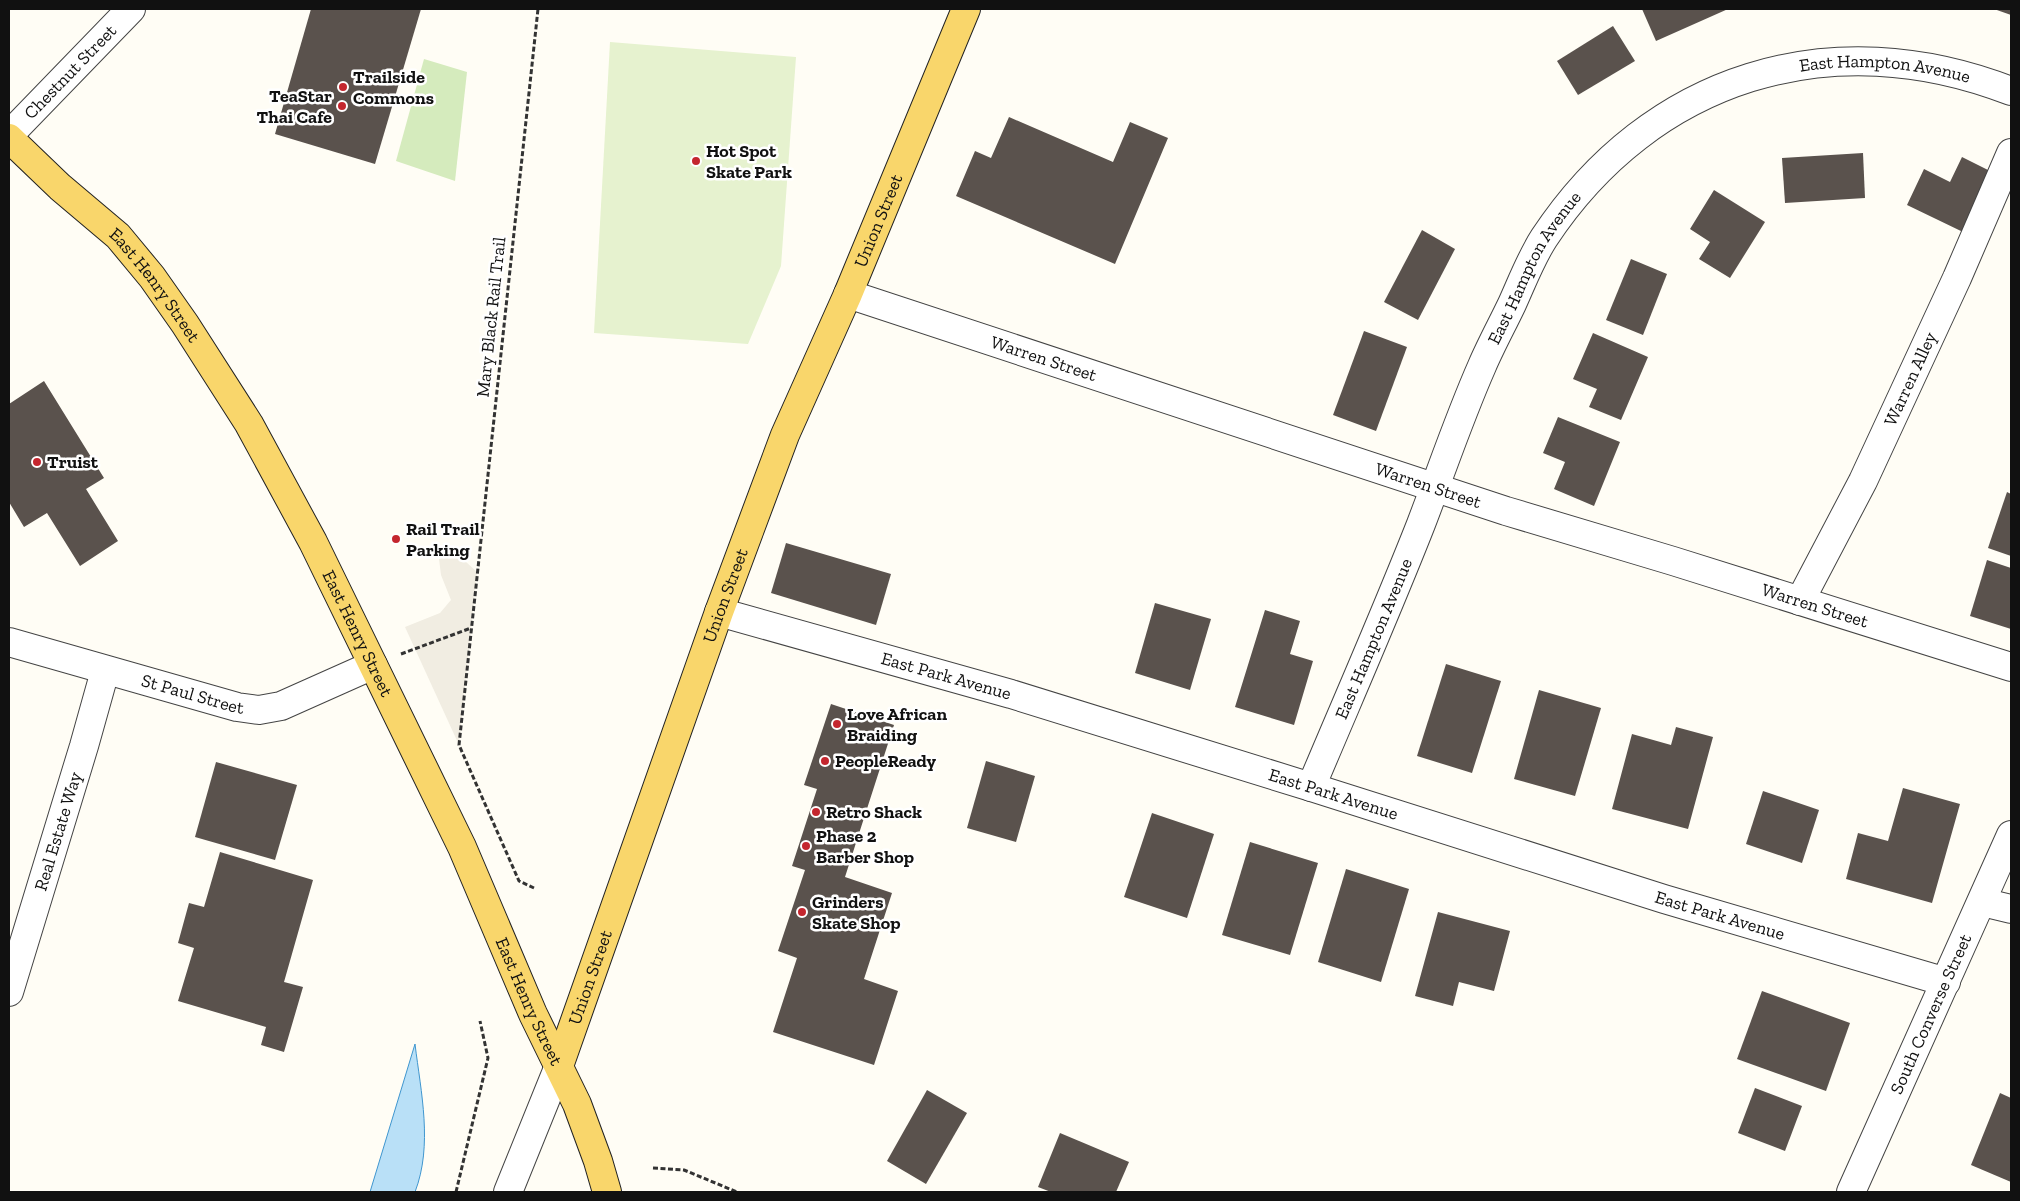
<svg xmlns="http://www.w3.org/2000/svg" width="2020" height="1201" font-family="'Zilla Slab',serif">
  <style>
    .green { fill: #d5ebbd }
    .pitch { fill: #e6f2cf }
    .plaza { fill: #f1ede2 }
    .water { fill: #b9e0f7; stroke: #3f96cf }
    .building { fill: #5a524d }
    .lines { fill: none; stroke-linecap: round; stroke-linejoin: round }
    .minor-casing { stroke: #444; stroke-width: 30 }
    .major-casing { stroke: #222; stroke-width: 30 }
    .path { stroke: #333; stroke-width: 3; stroke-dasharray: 5 2.5; stroke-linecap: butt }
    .minor { stroke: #fff; stroke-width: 28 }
    .major { stroke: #f9d66b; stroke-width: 28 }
    .poi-dot { fill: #c4262e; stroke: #fff; stroke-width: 2 }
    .labels { text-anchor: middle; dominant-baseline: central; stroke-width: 5; stroke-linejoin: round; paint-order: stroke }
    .street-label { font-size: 18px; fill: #111; stroke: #fff }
    .poi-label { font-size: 18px; font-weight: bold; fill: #111; stroke: #fff; text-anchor: start }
  </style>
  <rect width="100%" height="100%" fill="#fffdf5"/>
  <path class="green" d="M424 59 467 72 455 181 396 161Z"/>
  <path class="pitch" d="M610 42 796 57 781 266 748 344 594 333Z"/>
  <path class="plaza" d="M455 552 477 572 459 745 405 627 440 613 451 600 441 575 439 559Z"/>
  <path class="water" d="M415 1044C421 1093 433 1145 415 1192H370Z"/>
  <g class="building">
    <path d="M311 9H421L375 164 275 134Z"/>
    <path d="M1642 9H1728L1656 41Z"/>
    <path d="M1994 9H2011V15Z"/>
    <path d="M1613 26 1635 61 1578 95 1557 61Z"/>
    <path d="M1009 117 1113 162 1130 122 1168 138 1115 264 956 196 975 151 991 158Z"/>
    <path d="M1863 153 1865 198 1785 203 1782 158Z"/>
    <path d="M1962 157 1992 172 1963 232 1907 205 1924 169 1950 182Z"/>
    <path d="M1714 190 1765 222 1730 278 1699 259 1710 242 1690 229Z"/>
    <path d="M1422 230 1455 249 1418 320 1384 302Z"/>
    <path d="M1631 259 1667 274 1643 335 1606 320Z"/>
    <path d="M1364 331 1407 347 1376 431 1333 415Z"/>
    <path d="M1593 333 1648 357 1621 420 1589 407 1597 389 1573 379Z"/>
    <path d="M44 381 104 478 86 489 118 541 80 566 47 513 24 527 9 502V404Z"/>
    <path d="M1558 417 1620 442 1594 506 1554 489 1565 462 1543 453Z"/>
    <path d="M2007 492 2011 494V556L1988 548Z"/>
    <path d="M786 543 891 574 876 625 771 593Z"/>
    <path d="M1987 560 2011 568V629L1970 616Z"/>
    <path d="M1155 603 1211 619 1190 690 1135 673Z"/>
    <path d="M1265 610 1300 621 1290 654 1313 661 1294 725 1235 707Z"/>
    <path d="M1446 664 1501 681 1472 773 1417 756Z"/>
    <path d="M1539 690 1601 708 1575 796 1514 779Z"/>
    <path d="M831 704 894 725 845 877 892 893 864 979 898 991 874 1065 773 1032 797 958 778 951 805 870 792 866 817 789 804 785Z"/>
    <path d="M1676 727 1713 737 1688 829 1612 809 1632 734 1671 745Z"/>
    <path d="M986 761 1035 776 1016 842 967 828Z"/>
    <path d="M216 762 297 785 275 860 195 837Z"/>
    <path d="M1903 788 1960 804 1932 903 1846 879 1858 833 1888 841Z"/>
    <path d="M1763 791 1819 810 1802 863 1746 844Z"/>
    <path d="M1152 813 1214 834 1187 918 1124 897Z"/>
    <path d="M1250 842 1318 863 1290 955 1222 935Z"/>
    <path d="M220 852 313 880 284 982 303 987 284 1052 261 1045 266 1027 178 1001 194 948 178 943 189 903 204 907Z"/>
    <path d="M1346 869 1409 889 1381 982 1318 962Z"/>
    <path d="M1438 912 1510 931 1494 991 1459 982 1453 1006 1415 996Z"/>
    <path d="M1762 991 1850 1023 1826 1091 1737 1059Z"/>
    <path d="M1755 1088 1802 1106 1785 1151 1738 1133Z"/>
    <path d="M927 1090 967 1113 926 1184 887 1161Z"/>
    <path d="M2000 1093 2011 1098V1182L1971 1165Z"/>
    <path d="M1060 1133 1129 1162 1116 1192H1051L1038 1187Z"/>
  </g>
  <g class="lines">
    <g class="minor-casing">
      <g id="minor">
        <path id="s1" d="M9 135 131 9"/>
        <path id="s2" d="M848 294 1506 511 1673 561 2011 667"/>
        <path id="s3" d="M1800 601 1863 481 1957 278 2011 153"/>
        <path id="s4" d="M719 612 1011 694 1311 787 1664 899 1946 982"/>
        <path id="s5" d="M9 642 237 707 259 710 281 706 373 665"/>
        <path id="s6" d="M1311 787C1348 699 1386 613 1421 524 1441 472 1459 418 1482 366 1491 345 1502 325 1512 304 1522 282 1531 258 1544 238 1651 76 1831 21 2011 91"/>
        <path d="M1982 902 2011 909"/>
        <path id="s7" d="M9 992 84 746 105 671"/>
        <path d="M508 1192 559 1066"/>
        <path id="s8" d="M1851 1192 2011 835"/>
      </g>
    </g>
    <g class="major-casing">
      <g id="major">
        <path id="s9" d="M9 138 60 187 118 236 152 277 185 324 249 424 313 542 462 847 533 1014 577 1104 598 1161 607 1192"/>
        <path id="s10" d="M559 1066 719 612 785 435 848 294 966 9"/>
      </g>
    </g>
    <g class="path">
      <path d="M401 654 471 628"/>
      <path d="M534 888 519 881 459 745 538 9"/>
      <path d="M653 1168 684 1170 737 1192"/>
      <path d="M456 1192 488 1058 480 1021"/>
    </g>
    <use href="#minor" class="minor"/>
    <use href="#major" class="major"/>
  </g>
  <g class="poi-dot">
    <circle cx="343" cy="87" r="5"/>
    <circle cx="342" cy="106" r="5"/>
    <circle cx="696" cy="161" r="5"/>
    <circle cx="37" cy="462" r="5"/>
    <circle cx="396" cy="539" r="5"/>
    <circle cx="837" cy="724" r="5"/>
    <circle cx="825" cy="761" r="5"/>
    <circle cx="816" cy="812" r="5"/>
    <circle cx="806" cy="846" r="5"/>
    <circle cx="802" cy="912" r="5"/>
  </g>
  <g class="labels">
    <g class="street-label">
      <text stroke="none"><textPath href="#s1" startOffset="88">Chestnut Street</textPath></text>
      <text stroke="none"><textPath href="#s6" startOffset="1000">East Hampton Avenue</textPath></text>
      <text stroke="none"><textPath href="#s10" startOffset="904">Union Street</textPath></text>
      <text stroke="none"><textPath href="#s6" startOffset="566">East Hampton Avenue</textPath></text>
      <text stroke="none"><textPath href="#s9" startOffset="208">East Henry Street</textPath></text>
      <text transform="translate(491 317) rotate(-84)">Mary Black Rail Trail</text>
      <text stroke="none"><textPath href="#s2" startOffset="206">Warren Street</textPath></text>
      <text stroke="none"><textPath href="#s3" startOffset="248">Warren Alley</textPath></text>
      <text stroke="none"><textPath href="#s2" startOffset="611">Warren Street</textPath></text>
      <text stroke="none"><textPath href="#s10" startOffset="499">Union Street</textPath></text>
      <text stroke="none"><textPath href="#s2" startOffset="1016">Warren Street</textPath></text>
      <text stroke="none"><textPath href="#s9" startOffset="612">East Henry Street</textPath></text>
      <text stroke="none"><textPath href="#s6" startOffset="161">East Hampton Avenue</textPath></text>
      <text stroke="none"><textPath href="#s4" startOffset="236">East Park Avenue</textPath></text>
      <text stroke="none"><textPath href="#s5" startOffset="191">St Paul Street</textPath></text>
      <text stroke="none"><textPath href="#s4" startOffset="641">East Park Avenue</textPath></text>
      <text stroke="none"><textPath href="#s7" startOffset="168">Real Estate Way</textPath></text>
      <text stroke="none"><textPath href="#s4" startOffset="1046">East Park Avenue</textPath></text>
      <text stroke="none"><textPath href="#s10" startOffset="94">Union Street</textPath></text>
      <text stroke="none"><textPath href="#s9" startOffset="1018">East Henry Street</textPath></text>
      <text stroke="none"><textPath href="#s8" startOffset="195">South Converse Street</textPath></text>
    </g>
    <g class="poi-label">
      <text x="353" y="77">Trailside<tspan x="353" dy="21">Commons</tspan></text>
      <text x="332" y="96" text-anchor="end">TeaStar<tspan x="332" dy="21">Thai Cafe</tspan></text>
      <text x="706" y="151">Hot Spot<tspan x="706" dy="21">Skate Park</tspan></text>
      <text x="47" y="462">Truist</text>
      <text x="406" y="529">Rail Trail<tspan x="406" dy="21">Parking</tspan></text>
      <text x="847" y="714">Love African<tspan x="847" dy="21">Braiding</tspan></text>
      <text x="835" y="761">PeopleReady</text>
      <text x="826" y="812">Retro Shack</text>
      <text x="816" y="836">Phase 2<tspan x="816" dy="21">Barber Shop</tspan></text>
      <text x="812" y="902">Grinders<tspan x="812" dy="21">Skate Shop</tspan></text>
    </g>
  </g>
  <rect width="2020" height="1201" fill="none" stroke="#111111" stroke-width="20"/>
</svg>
